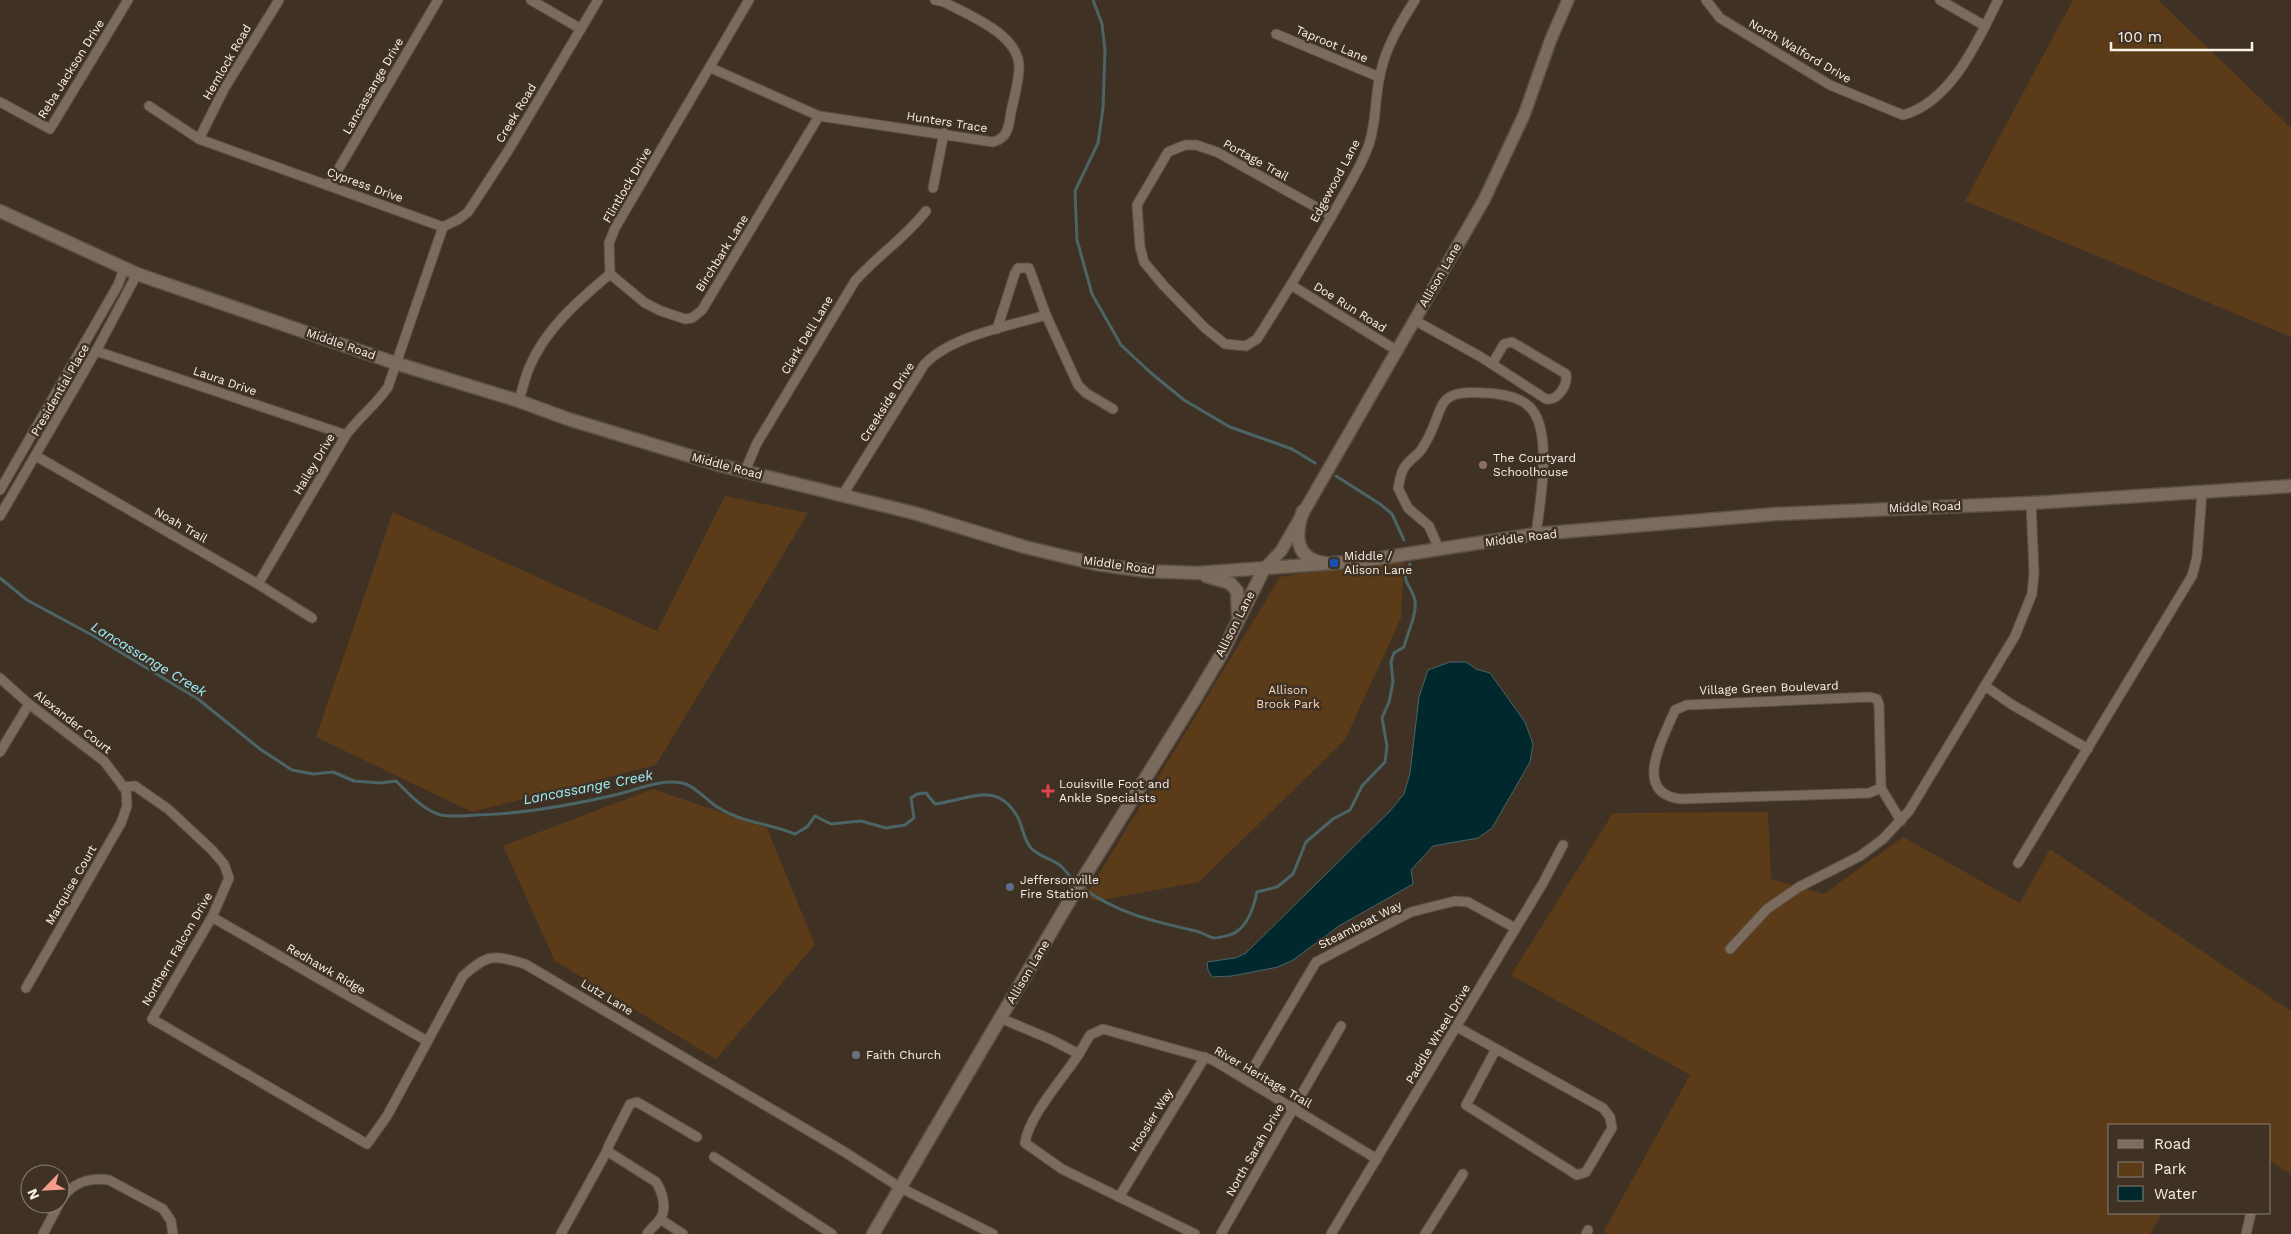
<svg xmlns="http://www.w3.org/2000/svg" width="2291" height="1234" font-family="'Work Sans',sans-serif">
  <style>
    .green { fill: #5b3b18 }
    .water { fill: #00282d; stroke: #4b6465 }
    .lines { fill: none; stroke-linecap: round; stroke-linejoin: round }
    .stream { stroke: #4b6465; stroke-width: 3 }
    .minor-casing { stroke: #5c5146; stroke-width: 11 }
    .tertiary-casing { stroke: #5c5146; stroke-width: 14 }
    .secondary-casing { stroke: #5c5146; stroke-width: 15 }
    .minor { stroke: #7a6b5d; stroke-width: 9 }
    .tertiary { stroke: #7a6b5d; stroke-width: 11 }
    .secondary { stroke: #7a6b5d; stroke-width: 12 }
    .education-dot { fill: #8d6e63; stroke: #3f3225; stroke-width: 2 }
    .transit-dot { fill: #1a4fb4; stroke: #3f3225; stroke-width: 2 }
    .health-dot { fill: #e0444e; stroke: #3f3225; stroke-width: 2 }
    .service-dot { fill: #5c6f8a; stroke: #3f3225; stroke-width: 2 }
    .worship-dot { fill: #6b7280; stroke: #3f3225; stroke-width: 2 }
    .labels { text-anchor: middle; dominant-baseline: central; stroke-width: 5; stroke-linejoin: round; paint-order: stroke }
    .street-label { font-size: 12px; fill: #faf1e9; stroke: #3f3225 }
    .poi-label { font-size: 12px; fill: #faf1e9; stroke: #3f3225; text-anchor: start }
    .park-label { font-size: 12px; fill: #fad9ba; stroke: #3f3225 }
    .water-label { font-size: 14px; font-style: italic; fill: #9bf0fc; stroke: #3f3225 }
  </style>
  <rect width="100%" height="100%" fill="#3f3225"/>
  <g class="green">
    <path d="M2073 0H2158L2291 128V337L1965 201Z"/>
    <path d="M725 496 808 513 656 765 472 812 316 737 393 512 657 631Z"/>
    <path d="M1404 554 1401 618 1345 740 1199 882 1096 901 1085 897 1280 577Z"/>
    <path d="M653 789 767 828 815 945 716 1059 555 961 503 846Z"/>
    <path d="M1768 812 1771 879 1824 894 1903 837 2020 903 2050 849 2291 1011V1174L2270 1161V1125H2110V1213H2162L2150 1234H1608L1604 1231 1690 1075 1511 975 1613 813Z"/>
  </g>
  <path class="water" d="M1450 662H1466L1476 669 1490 673 1525 722 1533 744 1530 762 1492 828 1478 838 1433 846 1411 870 1413 884 1339 926 1293 960 1278 967 1232 976 1212 977 1208 970 1207 962 1235 958 1246 953 1390 811 1404 794 1410 773 1419 697 1428 670Z"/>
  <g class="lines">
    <g class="stream">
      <path d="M1093 0 1102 24 1105 51 1103 108 1098 143 1075 191 1077 240 1092 294 1121 345 1151 373 1184 400 1230 427 1292 449 1315 463"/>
      <path d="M1336 476 1380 504 1392 514 1404 540"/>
      <path d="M0 578 27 600 92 635 198 699 260 749 292 770 313 774 333 772 354 781 381 783 396 781C408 793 424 811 441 815 452 817 465 816 476 815 524 814 572 805 619 794 639 789 660 779 682 783 693 785 704 797 713 804 737 822 768 823 795 834L807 827 815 816 831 824 861 821 886 828 905 825 914 818 911 798 917 794 926 793 935 804C966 801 996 779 1017 816 1023 826 1023 839 1031 848 1038 856 1052 859 1061 866 1066 871 1071 878 1076 883"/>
      <path d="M1081 887C1119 914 1152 921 1196 931 1202 932 1208 937 1214 938 1219 938 1232 935 1236 932 1249 924 1254 906 1257 892L1277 887 1293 874 1306 842 1333 819 1350 810 1362 786 1385 762 1387 746 1382 718 1389 702 1393 682 1391 662 1394 653 1404 647C1407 633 1419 612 1414 597 1409 582 1400 582 1410 564"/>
    </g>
    <g class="minor-casing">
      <g id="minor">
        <path d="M531 0 581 29"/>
        <path d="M1706 0 1720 18 1830 85 1903 115C1951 102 1978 41 1998 0"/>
        <path d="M1940 0 1985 26"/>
        <path d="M1276 34 1379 77"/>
        <path d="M711 68 819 116 993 142C1008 138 1009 126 1011 112 1014 98 1019 81 1019 67 1019 34 968 15 944 2L935 0"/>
        <path d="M0 102 50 129 128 0"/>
        <path d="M149 106 199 139 443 227"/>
        <path d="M199 139 224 89 279 0"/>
        <path d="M329 185 438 0"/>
        <path d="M933 188 944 133"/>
        <path d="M1332 216 1217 152 1196 145H1185L1168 152 1137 205 1140 247 1144 262 1164 286 1205 328 1225 344 1246 346 1257 339C1285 295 1312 251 1338 205 1349 185 1362 165 1369 144 1376 124 1375 100 1379 80 1384 50 1399 25 1415 0"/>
        <path d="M443 227 459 219 468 212 508 151 598 0"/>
        <path d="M610 274 645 303 661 311 685 319 692 318 702 310 819 116"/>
        <path d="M1291 285 1396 350"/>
        <path d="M1414 320 1481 357 1546 399C1558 401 1568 385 1566 374L1512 342 1504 344 1492 364"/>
        <path d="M997 329 1015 273 1018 268H1029L1046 315 1078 385 1086 393 1113 409"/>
        <path d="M96 351 346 435"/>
        <path d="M519 401C522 390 525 378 529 368 545 329 579 300 610 274L609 243 615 228 749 0"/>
        <path d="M36 456 258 584 312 618"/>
        <path d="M745 471 757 443 855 281C877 256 905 238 926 211"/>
        <path d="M0 490 118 285 124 269"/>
        <path d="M842 496 924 365C950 336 1009 326 1046 315"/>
        <path d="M0 516 96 351 137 274"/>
        <path d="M1439 549 1429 526 1408 508 1398 488C1400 482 1400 475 1403 470 1406 462 1416 457 1421 450 1450 408 1426 386 1497 394 1512 396 1527 400 1535 414 1551 442 1540 504 1536 534"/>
        <path d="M258 584 346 435C359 417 376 405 388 387L443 227"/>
        <path d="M0 678 29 704 104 761 126 790 127 806 121 823 26 988"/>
        <path d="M1985 686 2011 704 2088 749"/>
        <path d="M0 752 29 704"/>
        <path d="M123 787 135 786 168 809 212 850 224 864 229 878 212 917 152 1019 367 1144 387 1116 463 976C489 953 493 955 525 964L843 1151 901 1188 993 1234"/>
        <path d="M1881 788 1879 705 1877 699 1870 697 1687 705 1675 710C1664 737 1631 792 1680 799L1869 793 1881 788 1901 821"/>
        <path d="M2018 863 2192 576 2197 557 2202 492"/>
        <path d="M212 917 427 1041"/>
        <path d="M1730 949 1767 909 1799 887 1860 856 1883 839 1909 811 2015 636 2032 594 2034 572 2031 503"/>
        <path d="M1000 1018 1050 1039 1079 1054 1090 1035 1103 1029 1213 1060 1377 1159"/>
        <path d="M1457 1027 1603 1108 1610 1117 1612 1128 1586 1172 1577 1175 1466 1105 1496 1049"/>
        <path d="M1079 1054C1064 1077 1028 1117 1025 1143L1062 1169 1195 1234"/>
        <path d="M1246 1080 1316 962 1411 912 1455 901 1468 902 1515 928"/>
        <path d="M714 1157 832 1234"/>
        <path d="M1119 1197 1205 1057"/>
        <path d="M60 1202C70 1184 88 1177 109 1180L163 1209 171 1221 173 1234"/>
        <path d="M660 1219 683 1234"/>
        <path d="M43 1234 59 1204"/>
        <path d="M561 1234 607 1151"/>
        <path d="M647 1234C651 1228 657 1224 661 1218 667 1207 662 1191 656 1182L607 1151 609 1145 630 1104 637 1102 697 1137"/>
        <path d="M1221 1234 1341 1026"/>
        <path d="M1331 1234 1543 883 1563 845"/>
        <path d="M1425 1234 1463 1174"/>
        <path d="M1586 1234 1588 1230"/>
        <path d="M2246 1234 2251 1213"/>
      </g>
    </g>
    <g class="tertiary-casing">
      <path id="tertiary" d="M1264 569 1281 551 1484 200 1524 115 1551 39 1568 0"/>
    </g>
    <g class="secondary-casing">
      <g id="secondary">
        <path d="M0 211 137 274 395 363 519 401 568 419 723 466 914 513 1025 547 1096 564 1146 571 1197 573 1362 561 1536 534 1776 514 2031 503 2291 486"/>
        <path d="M1303 511C1295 534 1294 559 1325 563"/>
        <path d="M1206 576 1230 583 1237 591 1238 615"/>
        <path d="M873 1234 1074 893 1196 697 1221 655 1264 569"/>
      </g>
    </g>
    <use href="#minor" class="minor"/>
    <use href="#tertiary" class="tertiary"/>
    <use href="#secondary" class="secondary"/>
  </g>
  <circle class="education-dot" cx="1483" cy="465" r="5"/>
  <rect class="transit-dot" x="1329" y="558" width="10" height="10" rx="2.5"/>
  <path class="health-dot" d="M1045.5 783.5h5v5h5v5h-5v5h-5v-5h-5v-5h5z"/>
  <circle class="service-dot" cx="1010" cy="887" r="5"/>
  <circle class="worship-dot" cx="856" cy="1055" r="5"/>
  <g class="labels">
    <g class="street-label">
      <text transform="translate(1332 44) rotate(23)">Taproot Lane</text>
      <text transform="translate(1800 51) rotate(30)">North Walford Drive</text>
      <text transform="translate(227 62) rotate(-60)">Hemlock Road</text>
      <text transform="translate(71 69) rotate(-58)">Reba Jackson Drive</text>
      <text transform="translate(373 86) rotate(-60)">Lancassange Drive</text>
      <text transform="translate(516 113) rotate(-59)">Creek Road</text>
      <text transform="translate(947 122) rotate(9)">Hunters Trace</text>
      <text transform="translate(1256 160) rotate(29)">Portage Trail</text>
      <text transform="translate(1335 181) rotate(-62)">Edgewood Lane</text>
      <text transform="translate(365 185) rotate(20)">Cypress Drive</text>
      <text transform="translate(627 185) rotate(-60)">Flintlock Drive</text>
      <text transform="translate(722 253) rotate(-58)">Birchbark Lane</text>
      <text transform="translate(1440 275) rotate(-60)">Allison Lane</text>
      <text transform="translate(1350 307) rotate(32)">Doe Run Road</text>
      <text transform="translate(807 335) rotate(-59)">Clark Dell Lane</text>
      <text transform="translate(341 344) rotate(19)">Middle Road</text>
      <text transform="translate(225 381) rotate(19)">Laura Drive</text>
      <text transform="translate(60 390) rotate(-60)">Presidential Place</text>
      <text transform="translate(887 402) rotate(-58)">Creekside Drive</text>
      <text transform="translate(314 464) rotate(-59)">Hailey Drive</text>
      <text transform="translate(727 466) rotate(15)">Middle Road</text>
      <text transform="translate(1925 507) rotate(-2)">Middle Road</text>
      <text transform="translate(181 525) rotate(30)">Noah Trail</text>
      <text transform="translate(1521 538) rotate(-7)">Middle Road</text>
      <text transform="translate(1119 565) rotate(8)">Middle Road</text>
      <text transform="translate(1235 624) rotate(-63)">Allison Lane</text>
      <text transform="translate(1769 688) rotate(-2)">Village Green Boulevard</text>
      <text transform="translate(73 722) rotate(38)">Alexander Court</text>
      <text transform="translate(71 885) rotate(-60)">Marquise Court</text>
      <text transform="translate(1360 925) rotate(-27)">Steamboat Way</text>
      <text transform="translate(177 949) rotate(-60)">Northern Falcon Drive</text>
      <text transform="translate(326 969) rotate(30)">Redhawk Ridge</text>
      <text transform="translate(1028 972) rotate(-59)">Allison Lane</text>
      <text transform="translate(607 997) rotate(31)">Lutz Lane</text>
      <text transform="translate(1438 1034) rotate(-59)">Paddle Wheel Drive</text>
      <text transform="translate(1263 1077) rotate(30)">River Heritage Trail</text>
      <text transform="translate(1151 1120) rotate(-58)">Hoosier Way</text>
      <text transform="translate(1255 1150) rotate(-60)">North Sarah Drive</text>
    </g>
    <g class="poi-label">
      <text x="1493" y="458">The Courtyard<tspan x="1493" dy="14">Schoolhouse</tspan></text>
      <text x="1344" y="556">Middle /<tspan x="1344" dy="14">Alison Lane</tspan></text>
      <text x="1059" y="784">Louisville Foot and<tspan x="1059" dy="14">Ankle Specialsts</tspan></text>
      <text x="1020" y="880">Jeffersonville<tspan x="1020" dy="14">Fire Station</tspan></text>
      <text x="866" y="1055">Faith Church</text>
    </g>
    <g class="park-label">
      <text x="1288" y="690">Allison<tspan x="1288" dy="14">Brook Park</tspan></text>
    </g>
    <g class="water-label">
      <text transform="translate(149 659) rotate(31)">Lancassange Creek</text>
      <text transform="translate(588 787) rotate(-11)">Lancassange Creek</text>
    </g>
  </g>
  <rect x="2108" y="1124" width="162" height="90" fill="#3f3225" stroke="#8a7e73"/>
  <rect x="2118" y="1140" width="25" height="8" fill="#7a6b5d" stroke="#8a7e73"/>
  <text x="2154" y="1149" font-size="15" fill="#faf1e9">Road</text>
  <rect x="2118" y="1162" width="25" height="15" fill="#5b3b18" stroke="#8a7e73"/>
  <text x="2154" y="1174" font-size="15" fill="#faf1e9">Park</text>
  <rect x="2118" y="1186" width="25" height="15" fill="#00282d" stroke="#8a7e73"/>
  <text x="2154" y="1199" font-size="15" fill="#faf1e9">Water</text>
  <g transform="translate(45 1189) rotate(246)"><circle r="24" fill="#3f3225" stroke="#8a7e73"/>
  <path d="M0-4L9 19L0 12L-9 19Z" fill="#f49d8c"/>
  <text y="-8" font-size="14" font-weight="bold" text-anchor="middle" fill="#faf1e9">N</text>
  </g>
  <path d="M2111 42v8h141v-8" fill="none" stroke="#faf1e9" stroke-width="2.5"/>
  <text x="2118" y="42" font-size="15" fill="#faf1e9" stroke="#3f3225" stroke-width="4" paint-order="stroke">100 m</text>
</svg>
